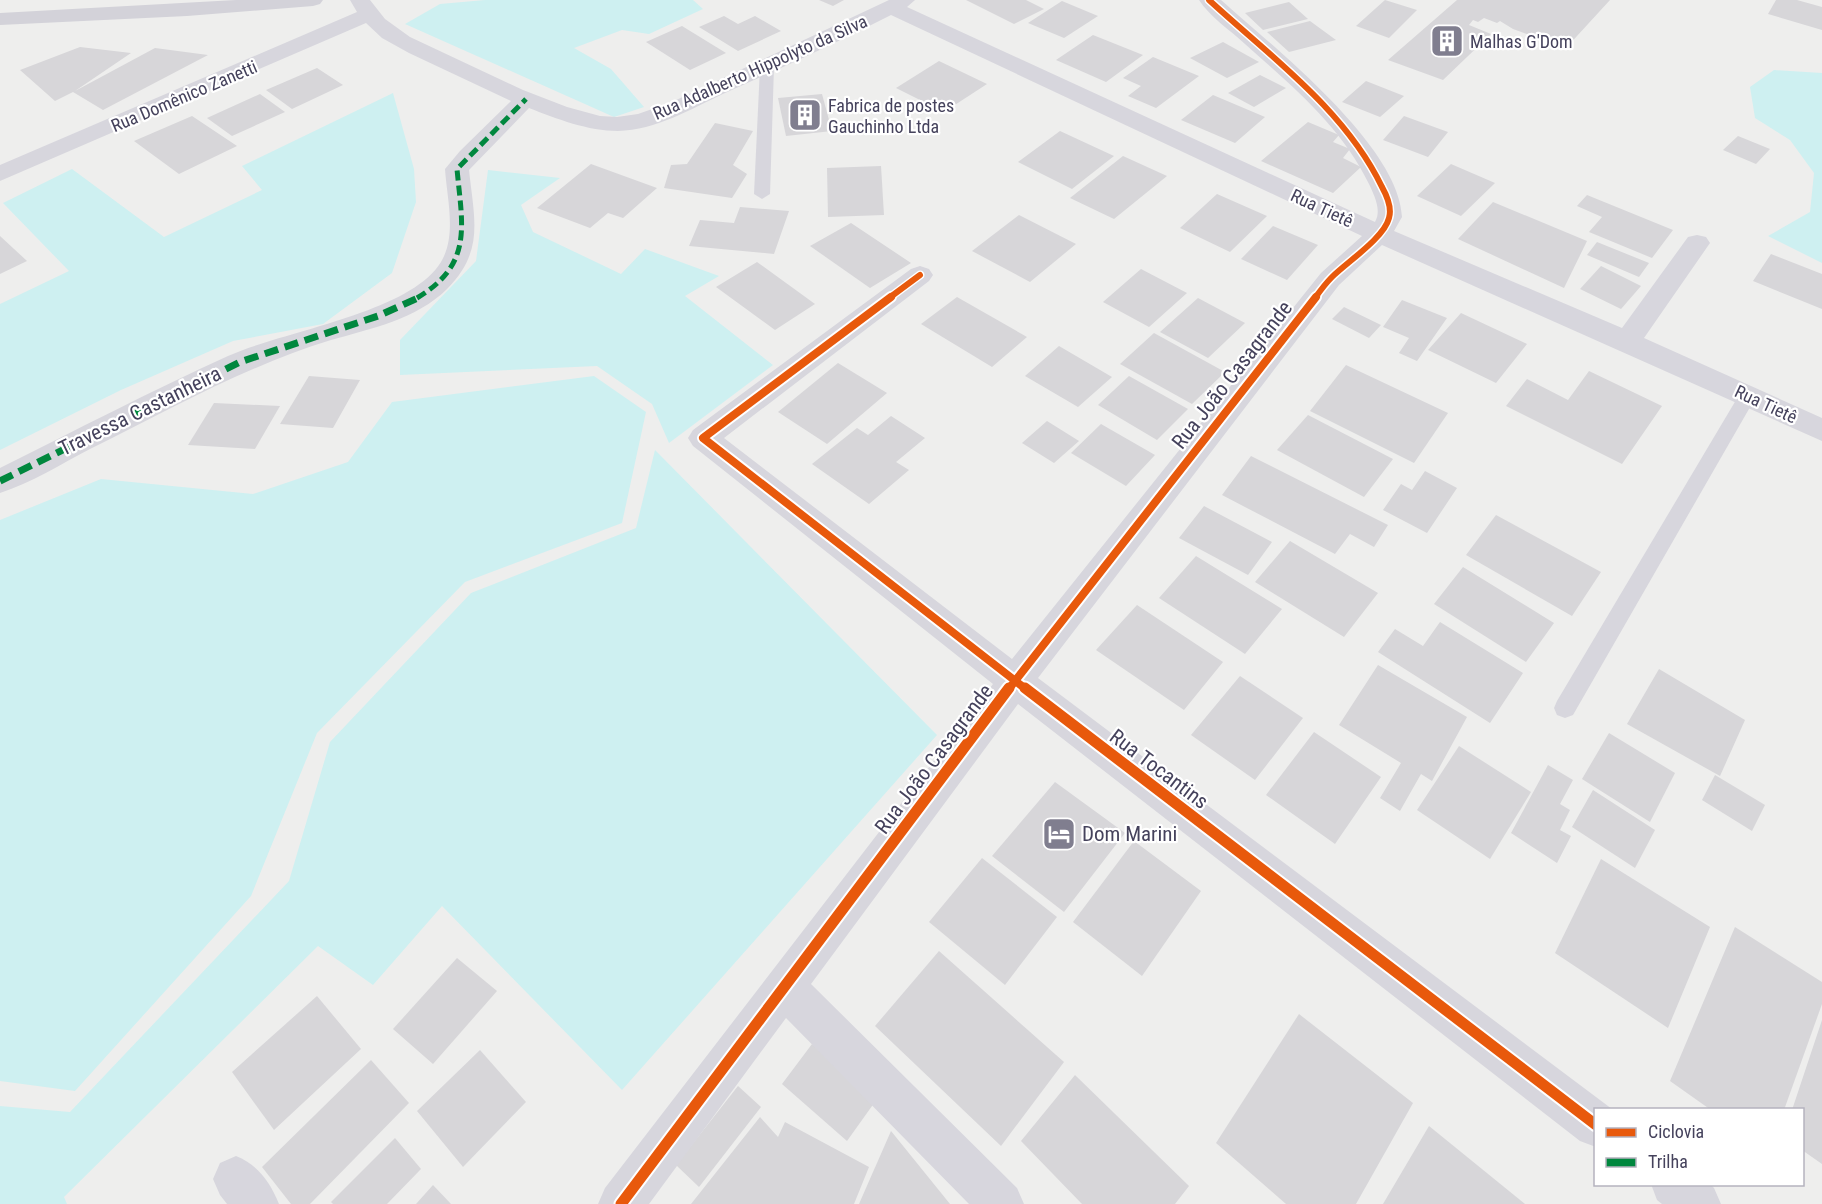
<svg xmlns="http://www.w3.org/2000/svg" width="1822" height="1204" font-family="'Roboto Condensed',sans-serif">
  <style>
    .green { fill: #cef0f1 }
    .building { fill: #d7d6d9 }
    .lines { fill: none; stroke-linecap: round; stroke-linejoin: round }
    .lane { fill: #d7d6dd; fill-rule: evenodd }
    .street { fill: #d7d6dd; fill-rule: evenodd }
    .secondary { fill: #d3d2d9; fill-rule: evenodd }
    .quiet-far1 { stroke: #00873e; stroke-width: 5; stroke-dasharray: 10 5; stroke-linecap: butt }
    .quiet { stroke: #00873e; stroke-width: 7; stroke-dasharray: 14 7; stroke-linecap: butt }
    .cycleway-far2-casing { stroke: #fff; stroke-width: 9 }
    .cycleway-far1-casing { stroke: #fff; stroke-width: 12 }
    .cycleway-casing { stroke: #fff; stroke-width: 15 }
    .cycleway-far2 { stroke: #e8590c; stroke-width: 6 }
    .cycleway-far1 { stroke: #e8590c; stroke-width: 8 }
    .cycleway { stroke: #e8590c; stroke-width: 11 }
    .labels { text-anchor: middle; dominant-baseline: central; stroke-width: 4.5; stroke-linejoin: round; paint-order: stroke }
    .far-poi-label { font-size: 18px; fill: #45425c; stroke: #fff; text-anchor: start }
    .far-street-label { font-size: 18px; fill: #45425c; stroke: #fff }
    .street-label { font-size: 21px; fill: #45425c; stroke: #fff }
    .poi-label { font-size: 21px; fill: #45425c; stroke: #fff; text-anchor: start }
  </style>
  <rect width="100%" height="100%" fill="#eeeeed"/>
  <g class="green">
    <path d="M485 0H693L703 9 649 34 622 30 574 48 611 69 644 107 614 117 405 24 440 4Z"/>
    <path d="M1774 70 1822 73V263L1768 236 1810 212 1814 173 1790 140 1755 118 1750 87Z"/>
    <path d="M393 93 414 169 416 202 392 273 323 324 233 341 121 390 0 450V304L69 271 3 203 72 169 164 237 262 190 242 166Z"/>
    <path d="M488 170 560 178 521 205 533 232 621 274 645 249 719 276 685 296 773 365 669 443 652 404 597 366 400 375V340L476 261Z"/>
    <path d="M594 376 646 412 622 523 465 582 317 733 251 896 75 1091 0 1081V520L101 479 253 494 348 462 392 402Z"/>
    <path d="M655 450 937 735 622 1090 442 906 373 985 318 946 64 1197 67 1204H0V1106L70 1112 289 881 330 742 471 593 636 528Z"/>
  </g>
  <g class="building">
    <path d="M819 0H844L833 6Z"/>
    <path d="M966 0H1026L1044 9 1014 24Z"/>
    <path d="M1385 0 1417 10 1389 38 1356 26Z"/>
    <path d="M1457 0H1610L1566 48 1513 29 1500 21 1497 23 1484 18 1478 22 1473 20 1469 25 1491 34 1443 80 1388 60Z"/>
    <path d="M1776 0H1797L1822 7V30L1768 14Z"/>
    <path d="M1062 1 1098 16 1064 38 1028 23Z"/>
    <path d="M1289 2 1308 19 1263 30 1245 13Z"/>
    <path d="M724 16 738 24 755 16 781 31 738 51 699 27Z"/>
    <path d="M1310 21 1336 40 1289 52 1267 32Z"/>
    <path d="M682 26 726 53 690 70 646 42Z"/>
    <path d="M1093 35 1143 55 1106 82 1056 60Z"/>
    <path d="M1223 42 1259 62 1227 78 1190 58Z"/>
    <path d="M80 47 131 53 75 91 155 48 208 55 103 110 73 92 55 101 20 70Z"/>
    <path d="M1153 57 1199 76 1156 108 1128 96 1141 86 1123 78Z"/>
    <path d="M939 61 987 84 944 112 896 88Z"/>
    <path d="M317 68 343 85 292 109 266 90Z"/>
    <path d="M1260 75 1286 88 1254 107 1228 93Z"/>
    <path d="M1366 81 1404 96 1380 117 1342 102Z"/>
    <path d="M260 94 285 112 232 136 207 118Z"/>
    <path d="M822 94 832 131 786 136 778 98Z"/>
    <path d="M1213 95 1265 117 1235 143 1181 120Z"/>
    <path d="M192 116 237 146 179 174 134 141Z"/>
    <path d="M1404 116 1448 132 1428 157 1383 140Z"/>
    <path d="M1308 122 1339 135 1333 142 1350 149 1343 158 1361 167 1333 193 1261 161Z"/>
    <path d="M715 123 753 131 733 165 747 174 732 198 664 188 671 165 687 164Z"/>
    <path d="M1060 131 1114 156 1072 189 1018 162Z"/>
    <path d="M1738 136 1770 149 1756 164 1723 150Z"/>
    <path d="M1123 156 1167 176 1114 219 1070 198Z"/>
    <path d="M591 164 657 188 623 218 608 213 590 228 537 208Z"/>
    <path d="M1451 164 1495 183 1461 216 1417 196Z"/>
    <path d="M881 166 884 215 828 217 827 168Z"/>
    <path d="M1217 194 1267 216 1230 252 1180 228Z"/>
    <path d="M1587 195 1673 230 1652 258 1589 232 1602 217 1577 206Z"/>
    <path d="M1493 202 1587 241 1564 288 1458 239Z"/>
    <path d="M740 207 789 211 774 254 689 246 700 220 734 223Z"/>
    <path d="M1019 215 1076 244 1030 282 972 251Z"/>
    <path d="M851 223 911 263 870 288 810 246Z"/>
    <path d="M1273 226 1318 245 1287 280 1241 259Z"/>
    <path d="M0 236 27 261 0 274Z"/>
    <path d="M1597 242 1649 263 1639 277 1587 255Z"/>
    <path d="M1771 254 1822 274V309L1753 281Z"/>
    <path d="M757 262 815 304 775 330 716 287Z"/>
    <path d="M1601 266 1641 286 1621 309 1580 289Z"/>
    <path d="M1141 269 1187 293 1149 327 1103 302Z"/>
    <path d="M957 297 1027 337 992 367 921 324Z"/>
    <path d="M1198 298 1245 323 1208 358 1160 332Z"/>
    <path d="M1402 300 1447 318 1417 361 1399 353 1409 338 1383 327Z"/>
    <path d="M1344 307 1381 325 1369 338 1332 319Z"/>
    <path d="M1461 313 1527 344 1496 383 1428 350Z"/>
    <path d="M1154 333 1225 372 1192 404 1120 364Z"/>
    <path d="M1059 346 1112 377 1078 407 1025 376Z"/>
    <path d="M838 363 887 393 827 444 778 412Z"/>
    <path d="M1346 365 1448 413 1414 463 1310 411Z"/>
    <path d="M1589 371 1662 406 1622 464 1506 406 1527 379 1568 400Z"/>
    <path d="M309 376 360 380 333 428 280 424Z"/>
    <path d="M1129 376 1188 409 1157 440 1098 405Z"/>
    <path d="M214 403 280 406 255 449 188 445Z"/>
    <path d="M1308 415 1393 459 1364 497 1277 450Z"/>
    <path d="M891 416 925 438 896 462 909 470 869 504 812 464 857 428 868 435Z"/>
    <path d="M1047 421 1079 441 1054 463 1022 443Z"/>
    <path d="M1101 424 1155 455 1126 486 1071 453Z"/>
    <path d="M1251 456 1388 525 1374 547 1350 534 1335 554 1222 495Z"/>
    <path d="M1425 471 1457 488 1427 533 1383 510 1401 484 1412 490Z"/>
    <path d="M1204 506 1272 542 1248 575 1179 538Z"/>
    <path d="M1496 515 1601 572 1572 616 1466 555Z"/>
    <path d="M1290 541 1378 593 1344 637 1255 582Z"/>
    <path d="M1196 556 1282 609 1245 654 1159 598Z"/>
    <path d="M1463 567 1554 623 1526 662 1434 604Z"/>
    <path d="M1137 605 1223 662 1184 710 1096 650Z"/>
    <path d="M1440 622 1523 673 1490 723 1378 652 1395 629 1423 646Z"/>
    <path d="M1378 665 1467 717 1432 781 1421 774 1400 811 1380 798 1401 763 1339 725Z"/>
    <path d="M1659 669 1745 720 1720 776 1627 724Z"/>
    <path d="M1240 676 1303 718 1255 780 1191 735Z"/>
    <path d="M1314 732 1381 777 1335 844 1266 795Z"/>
    <path d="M1609 733 1675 773 1650 822 1582 779Z"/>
    <path d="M1459 746 1531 792 1490 859 1417 810Z"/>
    <path d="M1548 765 1573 780 1560 804 1570 810 1560 830 1571 836 1557 863 1511 833Z"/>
    <path d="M1715 775 1765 805 1752 831 1702 800Z"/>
    <path d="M1055 782 1125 833 1064 912 992 856Z"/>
    <path d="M1593 790 1655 830 1635 868 1572 827Z"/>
    <path d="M1134 841 1201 891 1142 976 1073 922Z"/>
    <path d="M982 858 1057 917 1005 985 929 922Z"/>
    <path d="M1601 859 1710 927 1668 1028 1555 953Z"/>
    <path d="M1735 927 1822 982V1004L1784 1110H1711L1670 1081Z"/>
    <path d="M939 951 1064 1062 1001 1146 875 1026Z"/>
    <path d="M457 958 497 991 433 1064 393 1029Z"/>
    <path d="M317 996 361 1049 274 1130 232 1072Z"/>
    <path d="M1299 1014 1413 1103 1356 1204H1286L1216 1143Z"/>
    <path d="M1822 1020V1164L1802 1150V1110H1792Z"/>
    <path d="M812 1044 877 1099 847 1141 782 1084Z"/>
    <path d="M480 1050 526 1102 463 1167 417 1111Z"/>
    <path d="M371 1060 409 1103 310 1204H291L262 1167Z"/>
    <path d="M1075 1075 1189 1186 1175 1204H1082L1021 1141Z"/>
    <path d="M738 1086 761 1107 699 1187 676 1165Z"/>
    <path d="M760 1117 778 1137 785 1122 869 1167 854 1204H691Z"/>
    <path d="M1429 1126 1525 1204H1383Z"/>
    <path d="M891 1131 950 1204H859Z"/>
    <path d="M395 1138 421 1169 387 1204H333L331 1202Z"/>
    <path d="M433 1185 451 1204H416Z"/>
  </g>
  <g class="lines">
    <g class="lane">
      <path d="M767 63 774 67 770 194 762 199 754 194 760 67Z"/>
      <path d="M1748 388 1754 390 1757 395 1573 715 1565 718 1557 715 1554 708 1557 701 1742 390Z"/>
    </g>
    <g class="street">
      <path d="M350 0H370L385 19 410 37 523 90 567 107 600 116 617 117 638 114 672 102 889 0H915L907 7 1375 222C1382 210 1374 195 1369 184 1342 127 1291 85 1245 44 1230 30 1210 17 1199 0H1221C1272 46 1399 145 1402 217L1394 231 1622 328 1688 237 1697 235 1706 237 1710 243 1644 338 1822 418V441L1382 245 1339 285 1038 678 1612 1109 1596 1110V1147L1580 1141 1018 704 811 984 1017 1188 1024 1204H969L786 1018 649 1204H598L605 1188 993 684 693 446 688 438 693 430 911 269 920 266 929 269 933 275 929 281 724 438 1012 659 1321 273 1362 236 891 15C837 43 781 68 725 93 691 109 656 130 618 131 588 131 557 119 529 108L469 170C474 218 485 251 447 289 417 319 370 329 331 340 246 366 169 410 90 449 61 464 31 483 0 493V468C76 430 151 391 228 356 283 331 410 313 441 262 457 235 447 199 445 169L460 151 511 101 409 53 382 38 366 23 0 181V165L357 12Z"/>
      <path d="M236 1156C258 1165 270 1182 279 1204H227L220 1195 213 1179 220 1163Z"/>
      <path d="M1651 1184H1710L1714 1188 1721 1204H1662L1657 1200Z"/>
    </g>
    <path class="secondary" d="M236 0H323L320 4 313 6 187 16 0 25V13Z"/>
    <path class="quiet-far1" d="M417 298C474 264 462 225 457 169L526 99"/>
    <path class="quiet" d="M0 481 240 362 378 316 420 297"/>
    <g class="cycleway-far2-casing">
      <g id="cycleway-far2">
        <path d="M1209 0C1271 57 1345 110 1382 187 1387 196 1392 208 1389 218 1384 238 1347 262 1332 277 1326 283 1320 291 1315 298"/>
        <path d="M889 298 920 275"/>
      </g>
    </g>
    <g class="cycleway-far1-casing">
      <g id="cycleway-far1">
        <path d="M891 297 703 438 1027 690"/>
        <path d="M1008 690 1316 297"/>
      </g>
    </g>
    <g class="cycleway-casing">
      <g id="cycleway">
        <path d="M1025 688 1596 1125"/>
        <path d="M621 1204 1009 688"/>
      </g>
    </g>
    <use href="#cycleway-far2" class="cycleway-far2"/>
    <use href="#cycleway-far1" class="cycleway-far1"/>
    <use href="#cycleway" class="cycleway"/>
  </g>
  <defs>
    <g id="building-square" transform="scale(1.725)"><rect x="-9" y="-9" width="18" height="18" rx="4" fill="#807e8f" stroke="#fff"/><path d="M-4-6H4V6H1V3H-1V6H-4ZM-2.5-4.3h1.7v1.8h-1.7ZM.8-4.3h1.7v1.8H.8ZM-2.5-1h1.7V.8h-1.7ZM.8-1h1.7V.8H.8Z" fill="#fff"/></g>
    <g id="hotel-square" transform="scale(1.725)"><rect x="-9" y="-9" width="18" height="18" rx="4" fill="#807e8f" stroke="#fff"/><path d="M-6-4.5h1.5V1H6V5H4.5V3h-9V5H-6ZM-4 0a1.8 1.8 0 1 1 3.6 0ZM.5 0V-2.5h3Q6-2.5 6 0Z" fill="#fff"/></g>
  </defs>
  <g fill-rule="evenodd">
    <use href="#building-square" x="1447" y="41"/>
    <use href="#building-square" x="805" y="115"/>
    <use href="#hotel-square" x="1059" y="834"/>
  </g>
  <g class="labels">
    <g class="far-poi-label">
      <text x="1470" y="41">Malhas G'Dom</text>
      <text x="828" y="105">Fabrica de postes<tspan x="828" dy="21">Gauchinho Ltda</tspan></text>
    </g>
    <g class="far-street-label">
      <text transform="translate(760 67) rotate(-24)">Rua Adalberto Hippolyto da Silva</text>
      <text transform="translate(184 96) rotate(-23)">Rua Domênico Zanetti</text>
      <text transform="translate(1322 208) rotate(25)">Rua Tietê</text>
      <text transform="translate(1766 404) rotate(25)">Rua Tietê</text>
    </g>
    <g class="street-label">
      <text transform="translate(1232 375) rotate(-52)">Rua João Casagrande</text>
      <text transform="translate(140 411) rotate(-26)">Travessa Castanheira</text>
      <text transform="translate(934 759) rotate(-53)">Rua João Casagrande</text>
      <text transform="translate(1159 769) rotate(37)">Rua Tocantins</text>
    </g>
    <g class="poi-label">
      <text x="1082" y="834">Dom Marini</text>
    </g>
  </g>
  <rect x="1594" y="1108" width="210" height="78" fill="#ffffff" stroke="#b5b3be" stroke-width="1.5"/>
  <rect x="1606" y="1128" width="30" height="9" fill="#e8590c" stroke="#b5b3be" stroke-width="1.5"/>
  <text x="1648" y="1138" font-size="18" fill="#45425c">Ciclovia</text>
  <rect x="1606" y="1158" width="30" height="9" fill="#00873e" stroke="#b5b3be" stroke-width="1.5"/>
  <text x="1648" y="1168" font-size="18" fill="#45425c">Trilha</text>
</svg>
